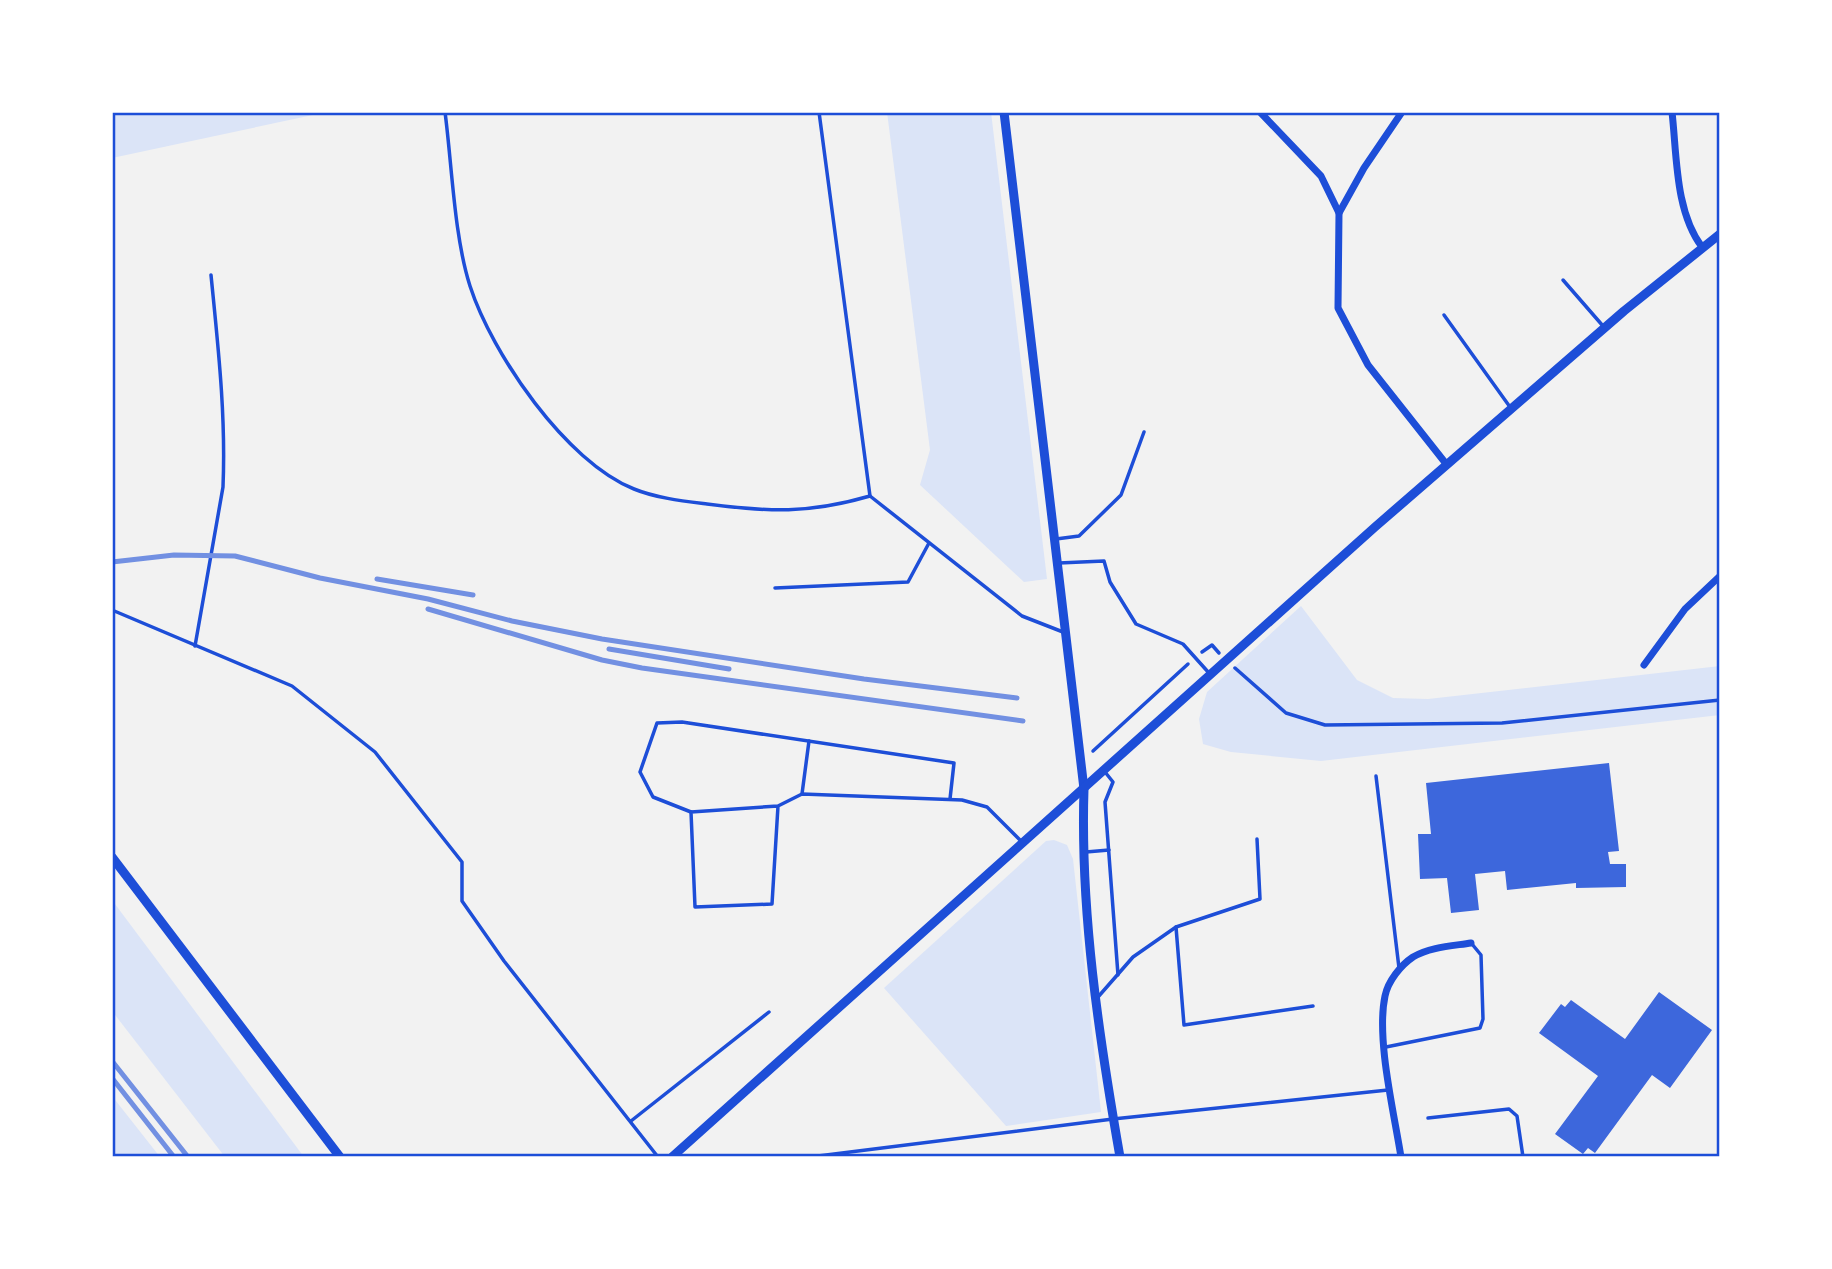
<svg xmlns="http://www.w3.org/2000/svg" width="1832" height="1269" font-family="Lato,sans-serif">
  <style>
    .green { fill: #dbe4f7 }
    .building { fill: #3d67dc }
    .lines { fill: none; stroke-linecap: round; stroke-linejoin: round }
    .path { stroke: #1d4ed8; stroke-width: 3.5 }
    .service { stroke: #1d4ed8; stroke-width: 3.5 }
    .minor { stroke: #1d4ed8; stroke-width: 7 }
    .tertiary { stroke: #1d4ed8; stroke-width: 9 }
    .rail { stroke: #7290e2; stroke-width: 5 }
    .neatline { fill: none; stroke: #1d4ed8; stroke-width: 2.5 }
  </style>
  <rect width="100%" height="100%" fill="#f2f2f2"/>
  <g class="green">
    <path d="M112 112H327L112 158Z"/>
    <path d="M887 112H991L1047 579 1024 582 920 485 930 450Z"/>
    <path d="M1301 606 1357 680 1393 698 1428 699 1720 666V715L1321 761 1231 752 1203 744 1199 719 1207 692Z"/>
    <path d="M1054 840 1067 845 1073 859 1101 1112 1006 1126 884 988 1046 841Z"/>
    <path d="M112 900 304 1157H225L112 1011Z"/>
    <path d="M112 1096 160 1157H112Z"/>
  </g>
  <g class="building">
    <path d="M1609 763 1619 851 1608 852 1610 864H1626V887L1576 888V883L1507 890 1505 871 1475 874 1479 910 1451 913 1447 878 1420 879 1418 834H1431L1426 783Z"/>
    <path d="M1659 992 1712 1030 1670 1088 1652 1075 1595 1153 1588 1148 1583 1154 1555 1134 1598 1076 1539 1033 1561 1004 1565 1007 1571 1000 1625 1039Z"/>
  </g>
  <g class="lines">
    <g class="path">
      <path d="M1202 652 1212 645 1219 653"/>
      <path d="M1235 668 1286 713 1325 725 1502 723 1720 700"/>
      <path d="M1093 751 1188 664"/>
    </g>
    <g class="service">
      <path d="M445 112C452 165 454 236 470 286 492 354 566 462 634 489 656 498 683 501 707 504 769 512 808 514 870 496"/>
      <path d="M819 112 870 496 1022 616 1063 632"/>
      <path d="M1563 280 1603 326"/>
      <path d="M1444 315 1510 407"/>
      <path d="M1056 539 1079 536 1121 495 1144 432"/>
      <path d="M1059 563 1104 561 1110 582 1136 624 1183 644 1209 673"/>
      <path d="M775 588 908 582 929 543"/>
      <path d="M112 610 292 686 375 752 462 862V901L504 961 658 1157"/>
      <path d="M195 646 223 487C226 415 218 346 211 275"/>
      <path d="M1105 772 1113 782 1105 802 1118 975"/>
      <path d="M1376 776 1399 968"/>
      <path d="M802 794 809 741"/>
      <path d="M778 806 772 904 695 907 691 812 778 806 802 794 962 800 987 807 1022 842"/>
      <path d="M691 812 653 797 640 772 657 723 682 722 954 763 950 799"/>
      <path d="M1086 852 1109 850"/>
      <path d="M1176 927 1184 1025 1313 1006"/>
      <path d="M1098 997 1133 957 1176 927 1260 899 1257 839"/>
      <path d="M1386 1047 1480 1028 1483 1019 1481 955 1472 944"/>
      <path d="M1428 1118 1509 1109 1517 1116 1523 1157"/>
      <path d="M631 1121 769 1012"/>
      <path d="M810 1157 1113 1119 1388 1090"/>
    </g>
    <g class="minor">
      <path d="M1260 112 1321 176 1339 213"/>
      <path d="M1402 112 1364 168 1339 213 1338 308 1368 365 1447 465"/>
      <path d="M1672 112C1677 156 1675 211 1702 247"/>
      <path d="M1644 665 1685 609 1720 576"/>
      <path d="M1401 1157C1394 1112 1376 1039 1385 996 1388 981 1401 965 1413 957 1430 947 1452 946 1471 943"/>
    </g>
    <g class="tertiary">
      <path d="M1004 112 1084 789C1080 911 1099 1037 1120 1157"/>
      <path d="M112 857 340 1157"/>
      <path d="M672 1157 1375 527 1624 311 1720 234"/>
    </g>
    <g class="rail">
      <path d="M112 562 174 555 235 556 320 578 428 599 512 621 602 639 864 679 1017 698"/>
      <path d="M377 579 473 595"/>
      <path d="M428 609 602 660 642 668 1023 721"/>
      <path d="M609 649 729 669"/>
      <path d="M112 1061 188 1157"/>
      <path d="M112 1078 174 1157"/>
    </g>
  </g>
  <rect width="1832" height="1269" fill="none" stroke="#ffffff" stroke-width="228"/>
  <rect x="114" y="114" width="1604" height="1041" class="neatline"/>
</svg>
